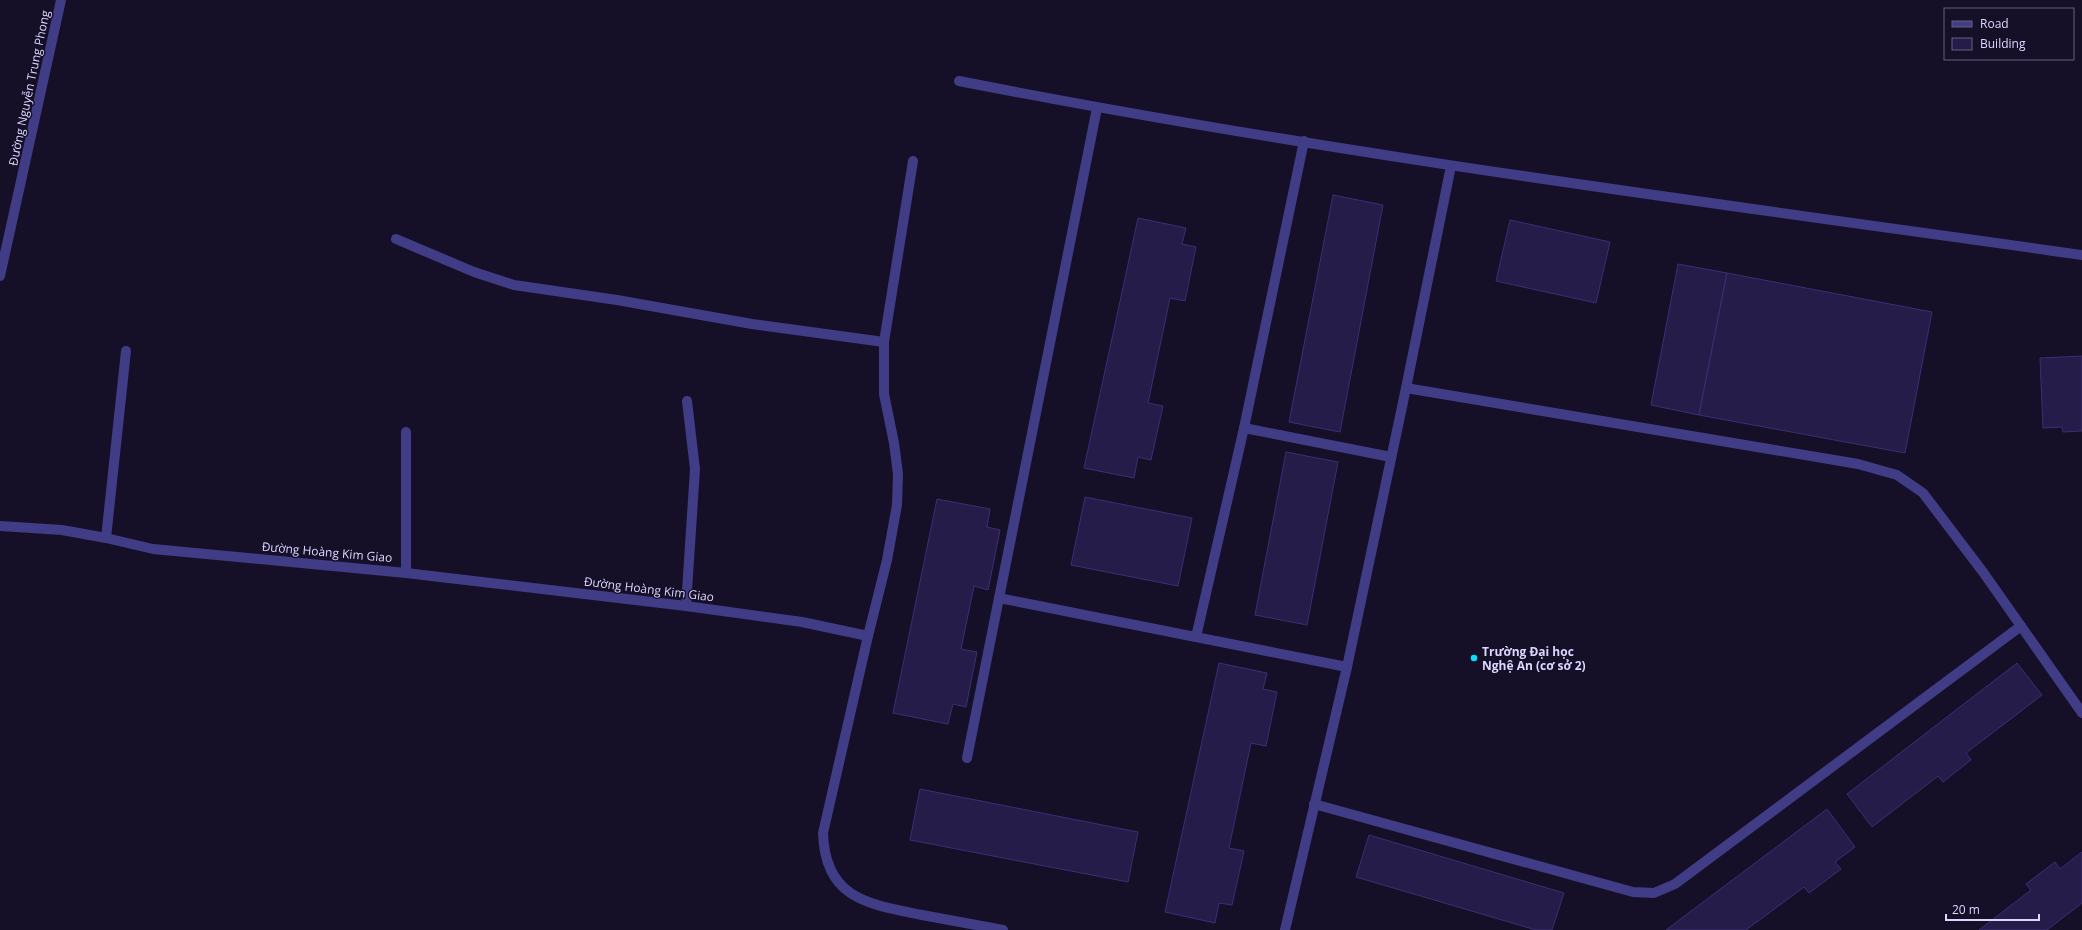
<svg xmlns="http://www.w3.org/2000/svg" width="2082" height="930" font-family="'Open Sans',sans-serif">
  <style>
    .building { fill: #261c49; stroke: #3d2e74 }
    .lines { fill: none; stroke-linecap: round; stroke-linejoin: round }
    .lane { stroke: #403c86; stroke-width: 10 }
    .street { stroke: #403c86; stroke-width: 10 }
    .poi-dot { fill: #05e0fd; stroke: #151028; stroke-width: 1.5 }
    .labels { text-anchor: middle; dominant-baseline: central; stroke-width: 3; stroke-linejoin: round; paint-order: stroke }
    .street-label { font-size: 12px; fill: #dcd7ff; stroke: #151028 }
    .poi-label { font-size: 12px; font-weight: bold; fill: #dcd7ff; stroke: #151028; text-anchor: start }
  </style>
  <rect width="100%" height="100%" fill="#151028"/>
  <g class="building">
    <path d="M1333 195 1383 205 1340 432 1289 422Z"/>
    <path d="M1138 218 1186 228 1182 244 1196 247 1185 301 1170 298 1148 403 1163 406 1151 460 1138 457 1134 478 1084 468Z"/>
    <path d="M1510 220 1610 242 1596 303 1496 281Z"/>
    <path d="M1678 264 1727 273 1699 415 1651 405Z"/>
    <path d="M1727 273 1932 312 1905 453 1699 415Z"/>
    <path d="M2082 356V431L2063 432 2062 427 2043 428 2040 358Z"/>
    <path d="M1286 452 1338 462 1307 625 1255 615Z"/>
    <path d="M1085 497 1192 518 1178 586 1071 565Z"/>
    <path d="M937 499 990 509 987 527 1000 530 988 590 974 586 961 649 977 652 966 707 953 704 948 724 893 713Z"/>
    <path d="M1219 663 1267 673 1263 689 1277 692 1266 746 1251 743 1229 848 1244 851 1232 905 1219 903 1215 923 1165 912Z"/>
    <path d="M2017 663 2042 695 1966 753 1971 760 1943 782 1938 776 1872 827 1847 794Z"/>
    <path d="M920 789 1138 832 1128 882 910 840Z"/>
    <path d="M1827 809 1855 847 1835 862 1841 869 1809 893 1804 887 1746 930H1666Z"/>
    <path d="M1369 835 1564 893 1552 930H1536L1356 877Z"/>
    <path d="M2082 852V903L2047 930H1979L2031 890 2026 884 2055 862 2060 869Z"/>
  </g>
  <g class="lines">
    <g class="lane">
      <path d="M959 81C1331 154 1707 202 2082 255"/>
      <path d="M1406 388 1858 464 1897 475 1923 493 1983 572 2082 713"/>
      <path d="M1244 428 1391 457"/>
      <path d="M999 598 1347 667"/>
      <path d="M1196 637 1244 428 1304 141"/>
      <path d="M967 758 1097 108"/>
      <path d="M1314 804 1633 892 1654 893 1675 884 2021 626"/>
      <path d="M1285 930 1347 667 1406 388 1451 166"/>
    </g>
    <g class="street">
      <path d="M396 239 474 272 514 285 617 300 752 324 884 342"/>
      <path d="M0 276 61 0"/>
      <path d="M0 526 62 530 106 538 153 549 406 573 686 606 802 622 868 636 823 833C825 899 868 904 922 915 949 920 976 925 1003 930"/>
      <path d="M106 538 126 351"/>
      <path d="M406 573V432"/>
      <path d="M686 606 695 469 687 401"/>
      <path d="M868 636 887 560 897 505 898 474 894 443 884 394V342L913 161"/>
    </g>
  </g>
  <circle class="poi-dot" cx="1474" cy="658" r="4"/>
  <g class="labels">
    <g class="street-label">
      <text transform="translate(29 88) rotate(-78)">Đường Nguyễn Trung Phong</text>
      <text transform="translate(327 552) rotate(5)">Đường Hoàng Kim Giao</text>
      <text transform="translate(649 589) rotate(7)">Đường Hoàng Kim Giao</text>
    </g>
    <g class="poi-label">
      <text x="1482" y="651">Trường Đại học<tspan x="1482" dy="14">Nghệ An (cơ sở 2)</tspan></text>
    </g>
  </g>
  <rect x="1944" y="8" width="130" height="52" fill="#151028" stroke="#65607e"/>
  <rect x="1952" y="21" width="20" height="6" fill="#403c86" stroke="#65607e"/>
  <text x="1980" y="28" font-size="12" fill="#dcd7ff">Road</text>
  <rect x="1952" y="38" width="20" height="12" fill="#261c49" stroke="#65607e"/>
  <text x="1980" y="48" font-size="12" fill="#dcd7ff">Building</text>
  <path d="M1946 914v6h93v-6" fill="none" stroke="#dcd7ff" stroke-width="2"/>
  <text x="1952" y="914" font-size="12" fill="#dcd7ff" stroke="#151028" stroke-width="3" paint-order="stroke">20 m</text>
</svg>
